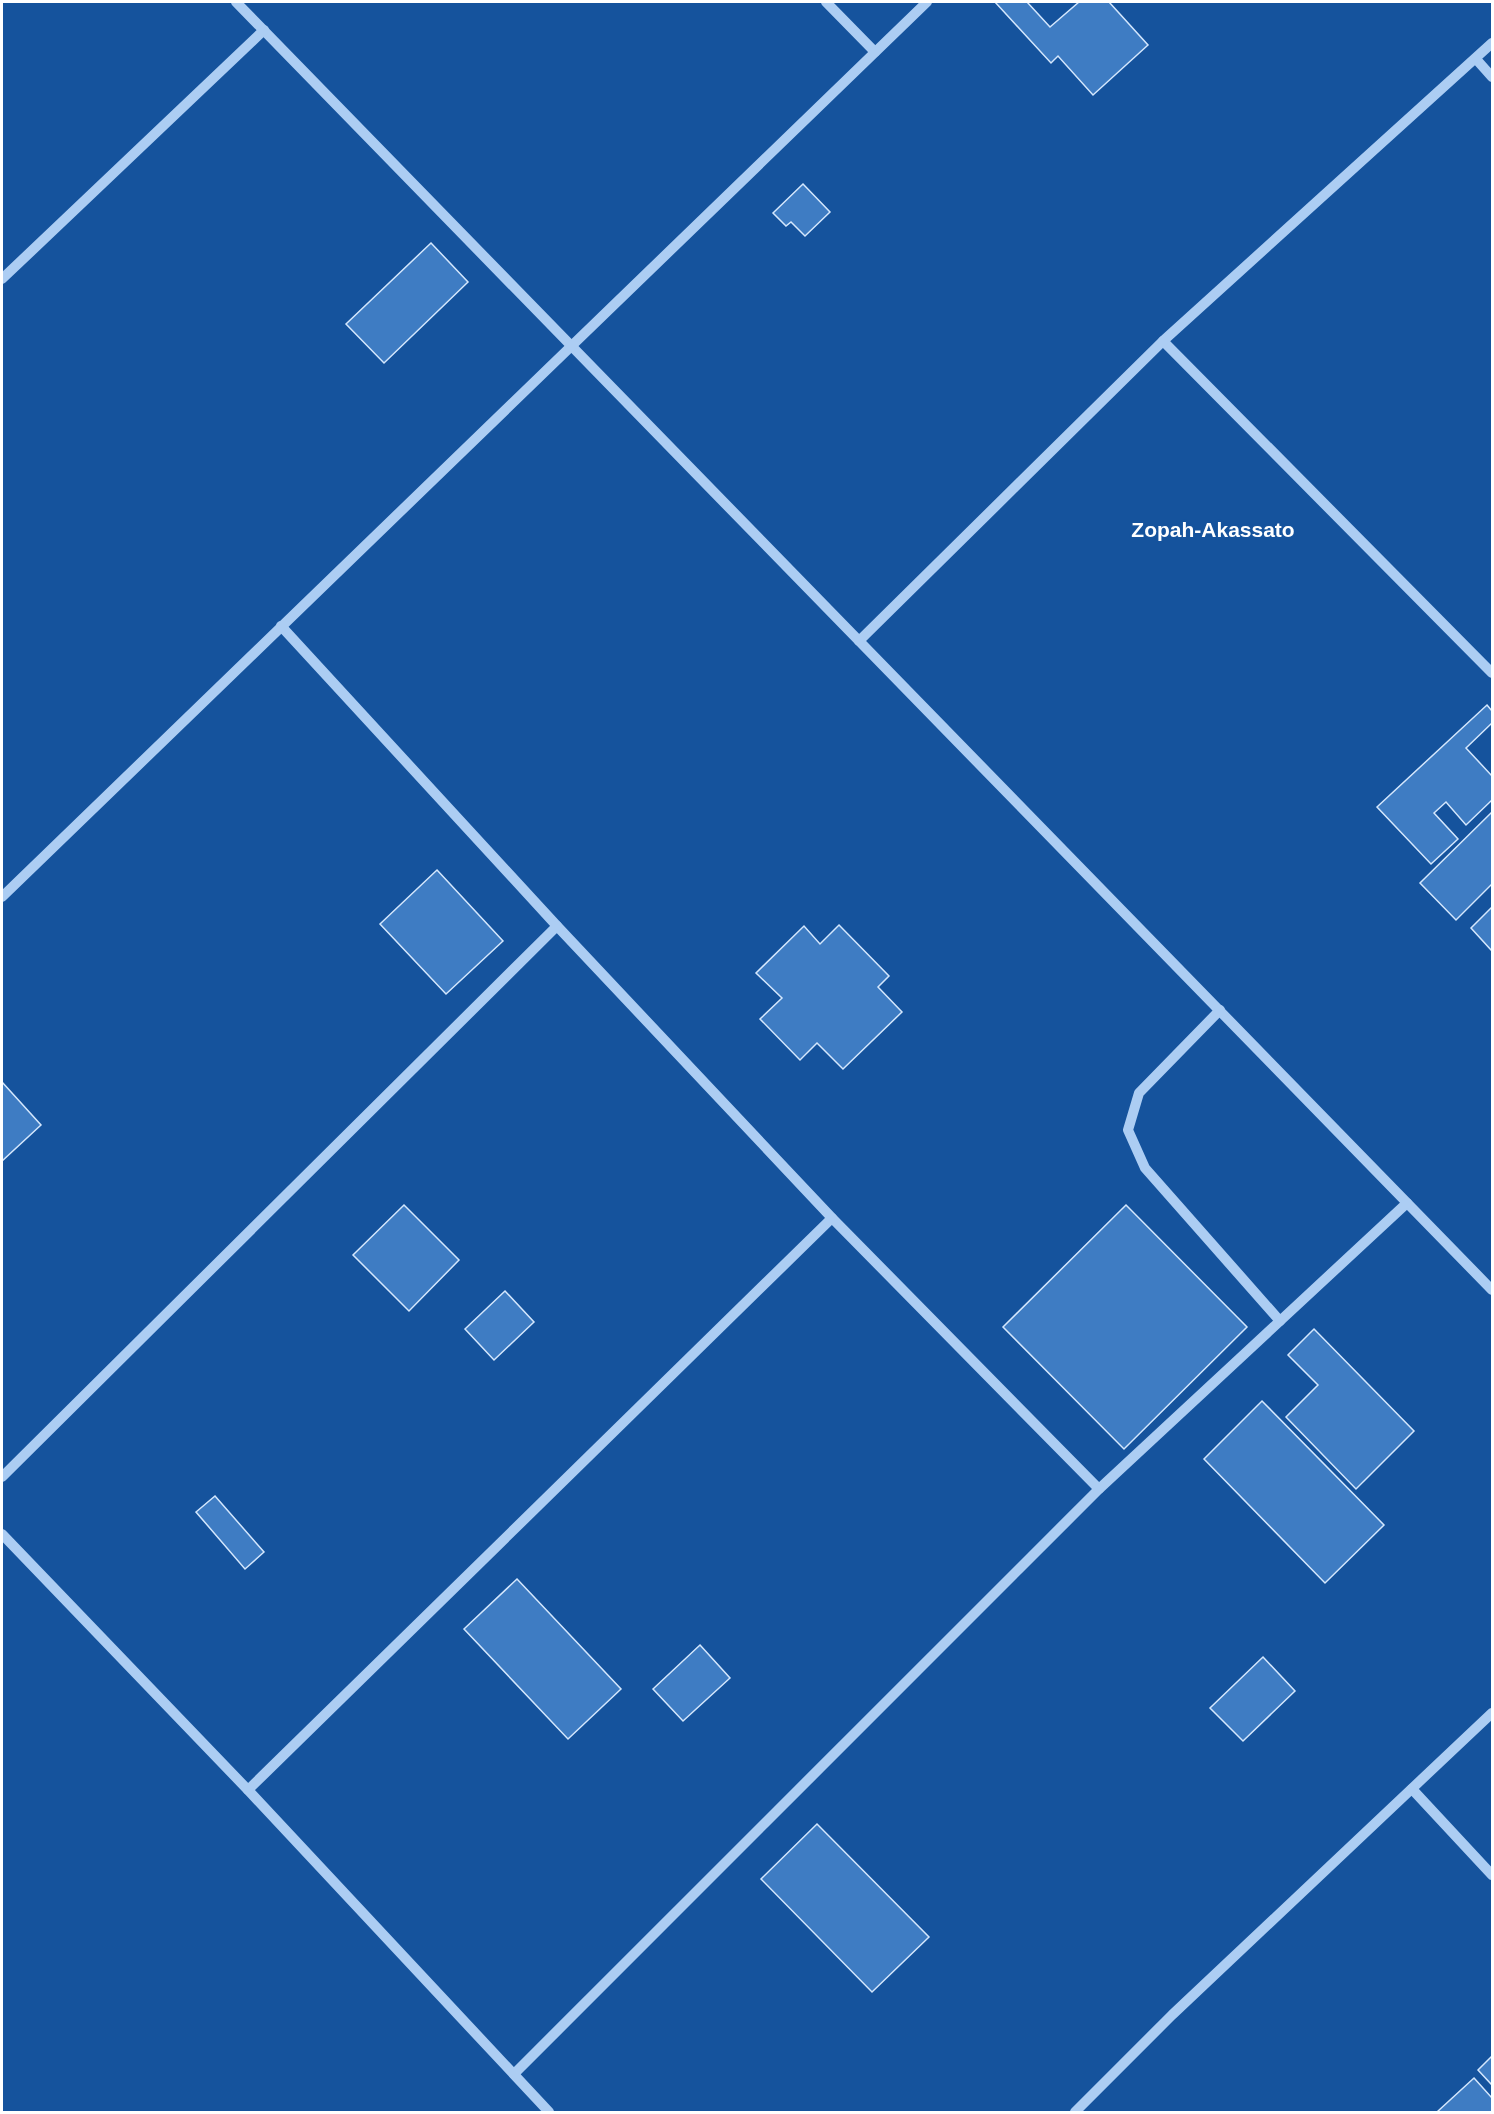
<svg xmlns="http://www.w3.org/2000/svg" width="1494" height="2114" font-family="Helvetica,sans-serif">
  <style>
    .building { fill: #3e7cc3; stroke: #d4e7fd; stroke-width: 1.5 }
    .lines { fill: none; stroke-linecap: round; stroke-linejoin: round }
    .minor { stroke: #accdf3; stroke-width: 10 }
    .labels { text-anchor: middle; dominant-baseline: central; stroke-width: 4.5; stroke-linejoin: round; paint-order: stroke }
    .quarter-label { font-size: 21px; font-weight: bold; fill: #fff; stroke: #15539d }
  </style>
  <rect width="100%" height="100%" fill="#15539d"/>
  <g class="building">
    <path d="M995 2H1027L1050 27 1079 2H1109L1148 45 1093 95 1058 56 1051 63Z"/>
    <path d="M803 184 830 212 805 236 791 222 786 226 773 213Z"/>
    <path d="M431 243 468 282 384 363 346 324Z"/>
    <path d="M1487 705 1492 711V723L1466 748 1492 776V800L1466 825 1446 802 1434 813 1458 839 1431 864 1377 807Z"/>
    <path d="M1492 812V884L1456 920 1420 883Z"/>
    <path d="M437 870 503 941 446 994 380 924Z"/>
    <path d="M1492 907V951L1471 928Z"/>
    <path d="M839 925 889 976 878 987 902 1012 843 1069 817 1043 800 1060 760 1019 782 998 756 973 804 926 820 944Z"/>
    <path d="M2 1082 41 1125 2 1161Z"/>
    <path d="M404 1205 459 1260 409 1311 353 1255Z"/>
    <path d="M1126 1205 1247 1327 1124 1449 1003 1327Z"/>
    <path d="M505 1291 534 1322 494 1360 465 1329Z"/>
    <path d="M1314 1329 1414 1431 1356 1489 1286 1417 1318 1385 1288 1355Z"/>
    <path d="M1262 1401 1384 1525 1325 1583 1204 1459Z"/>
    <path d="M215 1496 264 1552 245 1569 196 1512Z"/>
    <path d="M517 1579 621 1689 568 1739 464 1629Z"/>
    <path d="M700 1645 730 1678 683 1721 653 1689Z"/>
    <path d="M1263 1657 1295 1691 1243 1741 1210 1708Z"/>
    <path d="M817 1824 929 1937 872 1992 761 1879Z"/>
    <path d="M1492 2056V2085L1478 2070Z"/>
    <path d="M1474 2078 1492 2098V2112H1437Z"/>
  </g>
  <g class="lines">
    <g class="minor">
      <path d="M236 2 1492 1290"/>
      <path d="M826 2 875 52"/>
      <path d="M1476 59 1492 77"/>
      <path d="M2 279 264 30"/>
      <path d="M1163 341 1492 673"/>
      <path d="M281 626 557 926 832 1218 1099 1489"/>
      <path d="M859 641 1163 341 1492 43"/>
      <path d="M2 897 927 2"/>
      <path d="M1220 1010 1139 1093 1128 1130 1145 1168 1280 1321"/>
      <path d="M2 1477 557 926"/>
      <path d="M2 1534 248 1790 549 2112"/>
      <path d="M1412 1789 1492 1875"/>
      <path d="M248 1790 832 1218"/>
      <path d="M514 2074 1099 1489 1407 1203"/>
      <path d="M1075 2112 1172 2015 1492 1713"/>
    </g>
  </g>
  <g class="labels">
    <g class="quarter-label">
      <text x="1213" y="529">Zopah-Akassato</text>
    </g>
  </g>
  <rect width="1494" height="2114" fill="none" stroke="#ffffff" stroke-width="6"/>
</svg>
